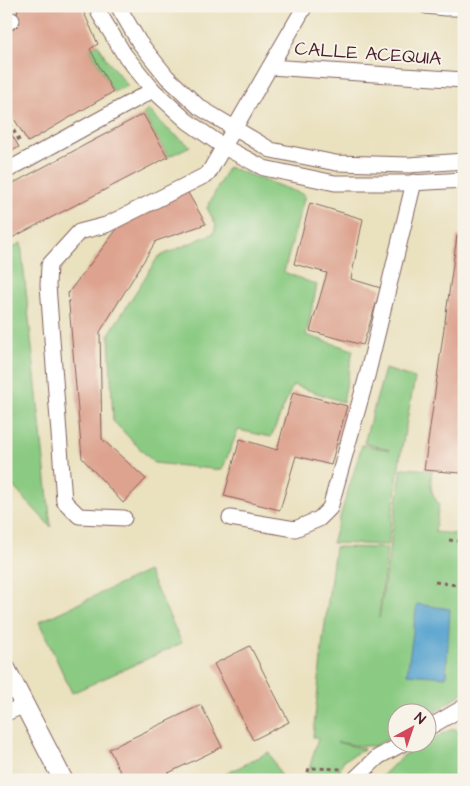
<svg xmlns="http://www.w3.org/2000/svg" width="470" height="786" font-family="'Architects Daughter',sans-serif">
  <style>
    .green { fill: #8aca82; stroke: #6a7456 }
    .water { fill: #57a3cf; stroke: #50617d }
    .building { fill: #dda38f }
    .lines { fill: none; stroke-linecap: round; stroke-linejoin: round }
    .minor-casing { stroke: #82635f; stroke-width: 17 }
    .tertiary-casing { stroke: #82635f; stroke-width: 21 }
    .path { stroke: #82635f; stroke-width: 3; stroke-dasharray: 4 4; stroke-linecap: butt }
    .minor { stroke: #fff; stroke-width: 15 }
    .tertiary { stroke: #fff; stroke-width: 19 }
    .labels { text-anchor: middle; dominant-baseline: central; stroke-width: 4; stroke-linejoin: round; paint-order: stroke }
    .street-label { font-size: 19px; fill: #4a1f2b; stroke: #f7f3e8 }
  </style>
  <rect width="100%" height="100%" fill="#f7f3e8"/>
  <filter id="ink" filterUnits="userSpaceOnUse"><feTurbulence type="fractalNoise" baseFrequency=".02" numOctaves="2"/><feDisplacementMap in="SourceGraphic" scale="10" xChannelSelector="R" yChannelSelector="G"/><feConvolveMatrix kernelMatrix="1 2 1 2 8 2 1 2 1" color-interpolation-filters="sRGB"/></filter>
  <filter id="wash" filterUnits="userSpaceOnUse"><feTurbulence type="fractalNoise" baseFrequency=".0096" numOctaves="4" result="noise"/><feDisplacementMap in="SourceGraphic" scale="20" xChannelSelector="R" yChannelSelector="G"/><feGaussianBlur stdDeviation="1.12" result="paint"/><feColorMatrix in="noise" values="0 0 0 0 0 0 0 0 0 0 0 0 0 0 0 0 0 1.4 0 .05"/><feComposite in="paint" operator="in"/></filter>
  <g filter="url(#wash)">
    <rect width="100%" height="100%" fill="#eae1bf"/>
    <g class="green">
      <path d="M98 44 107 60 128 86 113 92 90 49Z"/>
      <path d="M149 110 165 127 190 146 168 157 143 114Z"/>
      <path d="M228 167 305 195 284 272 317 285 306 335 353 350 343 402 293 385 271 437 238 430 222 470 154 463 113 421 109 334 158 257 214 233 216 225 207 208Z"/>
      <path d="M21 243 51 527 6 479V251Z"/>
      <path d="M385 369 415 378 401 452 388 545 332 543 362 445 390 450 364 443Z"/>
      <path d="M402 468 432 470C430 485 430 493 439 504L435 532 464 535V692L428 717V714H398L397 734 375 746H360L337 742 364 749 343 761 337 780H306L318 738 313 737 323 639 335 547 387 548 379 618Z"/>
      <path d="M148 571 182 643 72 693 39 622Z"/>
      <path d="M454 728 464 736V780H378C390 769 411 744 428 744V741Z"/>
      <path d="M269 752 283 780H214Z"/>
    </g>
    <path class="water" d="M417 604 450 609 446 677 407 674Z"/>
    <g id="blocks">
      <g class="building">
        <path d="M22 6H81L98 44 90 49 113 92 28 142 6 105V34L15 28 18 8Z"/>
        <path d="M143 114 168 157 6 241V187Z"/>
        <path d="M6 125 19 147 6 154Z"/>
        <path d="M184 186 206 224 156 241 100 332 102 439 146 479 123 503 82 458 68 293 121 224Z"/>
        <path d="M310 203 363 219 351 279 381 288 363 345 310 331 327 273 294 264Z"/>
        <path d="M457 236H464V448L461 473 424 470Z"/>
        <path d="M293 392 347 406 331 465 296 456 280 510 224 496 240 439 277 450Z"/>
        <path d="M250 646 289 722 253 740 214 664Z"/>
        <path d="M201 705 222 747 154 780H124L109 749Z"/>
      </g>
    </g>
  </g>
  <g filter="url(#ink)">
    <use href="#blocks" fill-opacity="0" stroke="#82635f" stroke-width="1"/>
    <g class="lines">
      <g class="minor-casing">
        <g id="minor">
          <path d="M98 6 99 13 124 54 153 90 187 121 224 147 264 168 335 183H411L464 180"/>
          <path d="M118 6 139 42 167 77 199 107 271 150 336 163 409 165 464 161"/>
          <path d="M426 6 445 8H464"/>
          <path d="M6 23 12 20"/>
          <path d="M270 67 464 80"/>
          <path d="M6 171 153 90"/>
          <path d="M124 518 79 516 64 501 48 285 49 265 79 232 106 225 208 174 305 6"/>
          <path d="M230 518 295 529 319 519 330 508 367 376 414 182"/>
          <path d="M6 713 25 705"/>
          <path d="M428 728 464 707"/>
          <path d="M356 780 357 777 378 757 402 744"/>
        </g>
      </g>
      <g class="tertiary-casing">
        <path id="tertiary" d="M6 669 63 780"/>
      </g>
      <g class="path">
        <path d="M6 116 21 144"/>
        <path d="M449 540 464 542"/>
        <path d="M435 582 464 586"/>
        <path d="M306 780 309 768 344 769"/>
      </g>
      <use href="#minor" class="minor"/>
      <use href="#tertiary" class="tertiary"/>
    </g>
  </g>
  <g class="labels">
    <g class="street-label">
      <text transform="translate(368 54) rotate(4)">CALLE ACEQUIA</text>
    </g>
  </g>
  <rect width="470" height="786" fill="none" stroke="#f7f3e8" stroke-width="25"/>
  <g transform="translate(412 728) rotate(40)"><circle r="24" fill="#f7f3e8" stroke="#b29e9c"/>
  <path d="M0-4L9 19L0 12L-9 19Z" fill="#d1495b"/>
  <text y="-8" font-size="14" font-weight="bold" text-anchor="middle" fill="#4a1f2b">N</text>
  </g>
</svg>
